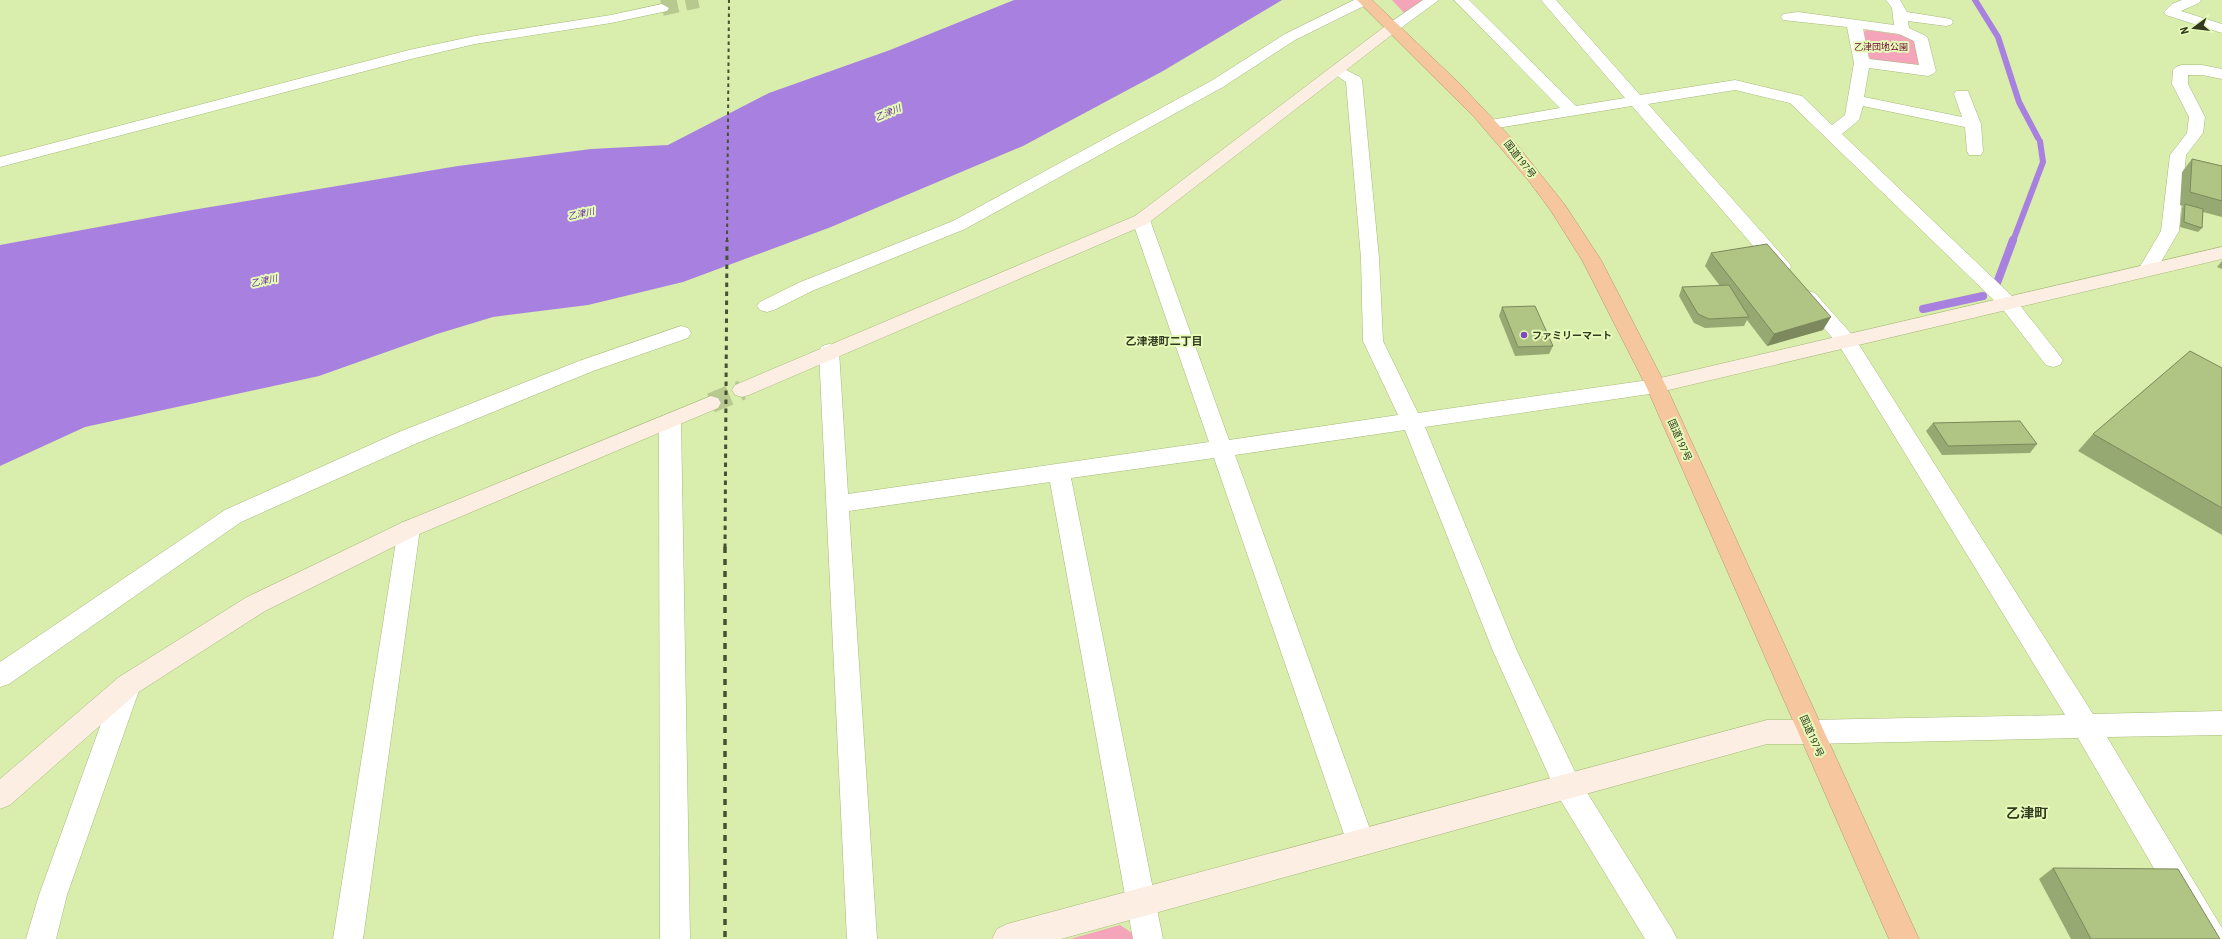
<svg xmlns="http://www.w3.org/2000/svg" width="2222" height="939" font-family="'Roboto Condensed','Noto Sans JP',sans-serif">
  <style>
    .green { fill: #f4a5ba }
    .water { fill: #a881e0 }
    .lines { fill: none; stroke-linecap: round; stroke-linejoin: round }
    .stream-far1 { stroke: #a881e0; stroke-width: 6 }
    .stream { stroke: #a881e0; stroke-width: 8 }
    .street-tunnel { stroke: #b8c990; stroke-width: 16; stroke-dasharray: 16 8; stroke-linecap: butt }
    .secondary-tunnel { stroke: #b8c990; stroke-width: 20; stroke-dasharray: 20 10; stroke-linecap: butt }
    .street-casing { stroke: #a7ba7b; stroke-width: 1 }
    .secondary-casing { stroke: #a7ba7b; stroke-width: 1 }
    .highway-casing { stroke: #b19672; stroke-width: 1 }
    .street { fill: #fff; fill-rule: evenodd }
    .secondary { fill: #fceee2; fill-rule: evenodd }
    .highway { fill: #f6c79e; fill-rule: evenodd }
    .rail-far2 { stroke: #475032; stroke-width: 2; stroke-dasharray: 3.5 3.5; stroke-linecap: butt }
    .rail-far1 { stroke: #475032; stroke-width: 3; stroke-dasharray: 4.5 4.5; stroke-linecap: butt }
    .rail { stroke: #475032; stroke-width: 3.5; stroke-dasharray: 6 6; stroke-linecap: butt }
    .wall { fill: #97a972 }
    .shaded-wall { fill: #7b895c }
    .building { fill: #b0c484; stroke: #7b895c }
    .poi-dot { fill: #8048bf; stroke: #e6fab9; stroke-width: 1.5 }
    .labels { text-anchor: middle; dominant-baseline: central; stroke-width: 4; stroke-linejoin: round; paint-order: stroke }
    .far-park-label { font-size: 9px; fill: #6a0031; stroke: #e6fab9 }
    .far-water-label { font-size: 9px; font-style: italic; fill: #6832a1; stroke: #e6fab9 }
    .street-label { font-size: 10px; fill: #323a20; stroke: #e6fab9 }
    .poi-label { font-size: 10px; font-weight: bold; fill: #323a20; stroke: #e6fab9; text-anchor: start }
    .neighbourhood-label { font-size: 11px; font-weight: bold; fill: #323a20; stroke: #e6fab9 }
    .near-quarter-label { font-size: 14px; font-weight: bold; fill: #323a20; stroke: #e6fab9 }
  </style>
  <rect width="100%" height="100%" fill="#d9edac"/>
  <g class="green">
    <path d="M1392 0H1431L1407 16Z"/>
    <path d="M1867 30 1908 36 1915 39 1921 66 1874 61 1868 57 1863 32Z"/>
    <path d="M1120 925 1135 935 1136 939H1070Z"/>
  </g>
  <path class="water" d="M1014 0H1282L1163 71 1023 146 831 227 683 282 588 305 493 317 437 334 319 376 85 427 0 466V245L186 211 458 166 591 149 668 145 769 93 890 50Z"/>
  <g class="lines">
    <g class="stream-far1">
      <path d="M1975 0 1998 37 2019 102 2038 138"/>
      <path d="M2013 241 2043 162 2040 141"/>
    </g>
    <g class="stream">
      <path d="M1997 283 2013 240"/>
      <path d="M1923 309 1983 296"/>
    </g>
    <path class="street-tunnel" d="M662 8 698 0"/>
    <path class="secondary-tunnel" d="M711 403 742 390"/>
    <g class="street-casing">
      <g id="street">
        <path d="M1354 0H1372L1370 3 1295 40 1223 87 965 229 812 291 774 310 767 312 760 310 757 306 760 302 798 283 953 221 1211 81 1285 34Z"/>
        <path d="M1423 0H1439L1398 30H1388L1386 27 1388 24Z"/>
        <path d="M1454 0H1469L1576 106 1625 98 1541 0H1556L1640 95 1735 80 1802 96 1832 125 1845 115 1854 63 1847 27 1783 20 1781 17 1783 14 1798 12 1894 25 1892 8 1886 0H1900L1907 12 1951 19 1953 22 1951 25 1946 26 1908 21 1909 28 1926 36 1928 39 1936 71 1933 74 1928 76 1869 68 1864 97 1962 117 1954 94 1956 91H1968L1981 124 1983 151 1981 155H1969L1967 151 1965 127 1863 106 1859 120 1842 134 2015 299 2063 360 2060 365 2053 367 2046 365 2001 307 1790 103 1735 90 1648 104 1789 263 1791 267 1789 271 1782 273 1775 271 1632 106 1491 129 1485 127 1483 124 1485 121 1560 108ZM1863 29 1899 34 1914 41 1919 65 1869 59Z"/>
        <path d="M2182 0H2201L2199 3 2181 11 2222 24V33L2166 15 2164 12 2172 4Z"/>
        <path d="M662 4 669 8 667 11 611 23 475 44 411 59 0 167V157L409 50 475 36 611 15Z"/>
        <path d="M2181 65H2202L2222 69V79L2202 75H2188V84L2205 117 2203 133 2186 155 2179 231 2154 274 2147 276 2140 274 2138 270 2161 231 2170 155 2187 133 2189 117 2172 84 2173 70 2176 67Z"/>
        <path d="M1338 66 1360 77 1362 80 1379 258 1383 341 1418 413 1656 379 1663 381 1666 386 1663 391 1656 393 1425 427 1517 651 1578 778 1672 929 1677 939H1645L1558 796 1493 651 1405 430 1235 455 1375 843 1371 852 1361 856 1351 852 1347 843 1214 458 1071 478 1163 939H1133L1050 482 849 511 877 939H847L819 351 822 346 829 344 836 346 839 351 848 494 1209 442 1132 220 1135 216 1141 215 1147 216 1150 220 1229 440 1398 415 1363 341 1361 258 1346 82 1330 71 1333 68Z"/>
        <path d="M1808 291 1815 293 1854 337 2093 714 2222 711V735L2107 737 2222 928V939H2195L2078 738 1810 744 1801 740 1797 732 1801 724 1810 720 2065 715 1840 347 1798 297 1801 293Z"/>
        <path d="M681 326 688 328 691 333 688 338 593 371 415 444 241 522 9 684 0 687V662L225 510 399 432 579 361Z"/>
        <path d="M670 413 677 416 681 421 690 939H660L659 421 663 416Z"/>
        <path d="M409 520 417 523 420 529 363 939H333L398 529 401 523Z"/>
        <path d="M128 674 137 677 141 685 67 895 56 939H26L39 895 115 685 119 677Z"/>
      </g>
    </g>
    <g class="secondary-casing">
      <g id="secondary">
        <path d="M1393 23 1398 24 1400 27 1398 30 1147 224 749 395 742 397 735 395 732 390 735 385 1135 216 1388 24Z"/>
        <path d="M2222 247V259L1656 393 1649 391 1646 386 1649 381 1656 379Z"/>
        <path d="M711 396 718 398 721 403 718 408 417 535 265 611 137 693 10 805 0 809V779L119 677 247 597 401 523Z"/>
        <path d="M1767 720H1810L1819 724 1823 732 1819 740 1810 744H1767L1061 939H992L997 929 1007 924Z"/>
      </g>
    </g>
    <g class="highway-casing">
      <path id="highway" d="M1357 0H1372L1458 82 1514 141 1565 205 1601 260 1666 386 1919 939H1889L1646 386 1582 260 1551 211 1528 180 1475 118Z"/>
    </g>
    <use href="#street" class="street"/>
    <use href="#secondary" class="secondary"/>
    <use href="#highway" class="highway"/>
    <path class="rail-far2" d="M727 241 729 0"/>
    <path class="rail-far1" d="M725 548 727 240"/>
    <path class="rail" d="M725 547V939"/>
  </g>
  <g class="wall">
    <path d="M2192 159 2222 166V217L2203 212 2202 228 2198 232 2180 227 2182 208 2183 206 2180 205 2182 172Z"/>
    <path d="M1711 253 1823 330 1767 346 1747 320 1744 326 1705 328 1694 323 1679 296 1682 287 1720 286 1705 266Z"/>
    <path d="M2222 261V269L2217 267Z"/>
    <path d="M1502 307 1553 346 1549 354 1515 356 1499 316Z"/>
    <path d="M2222 368V535L2078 451 2093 434Z"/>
    <path d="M1933 423 2037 444 2030 453 1942 455 1926 431Z"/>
    <path d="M2053 868 2220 939H2071L2039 879Z"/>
  </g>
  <path class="shaded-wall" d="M1831 317 1823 330 1767 346 1774 334Z"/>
  <g class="building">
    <path d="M2192 159 2222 166V201L2190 192Z"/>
    <path d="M2185 204 2203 209 2202 228 2184 222Z"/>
    <path d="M1767 244 1831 317 1774 334 1711 253Z"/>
    <path d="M1729 285 1749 317 1709 319 1698 314 1682 287Z"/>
    <path d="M1535 306 1553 346 1518 347 1502 307Z"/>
    <path d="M2190 351 2222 368V508L2093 434Z"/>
    <path d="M2020 421 2037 444 1948 446 1933 423Z"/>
    <path d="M2053 868 2178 869 2220 939H2091Z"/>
  </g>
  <circle class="poi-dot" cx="1524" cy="335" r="4"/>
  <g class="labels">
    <g class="far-park-label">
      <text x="1881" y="47">乙津団地公園</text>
    </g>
    <g class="far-water-label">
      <text transform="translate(888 113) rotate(-23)">乙津川</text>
      <text transform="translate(581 214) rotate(-12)">乙津川</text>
      <text transform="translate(264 281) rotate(-12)">乙津川</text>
    </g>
    <g class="street-label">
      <text transform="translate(1520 159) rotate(52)">国道197号</text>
      <text transform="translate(1680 440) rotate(66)">国道197号</text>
      <text transform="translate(1812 736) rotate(66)">国道197号</text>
    </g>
    <g class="poi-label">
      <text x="1532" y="335">ファミリーマート</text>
    </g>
    <g class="neighbourhood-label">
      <text x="1164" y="341">乙津港町二丁目</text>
    </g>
    <g class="near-quarter-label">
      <text x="2027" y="813">乙津町</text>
    </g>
  </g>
  <g transform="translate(2194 28) rotate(255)" stroke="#e6fab9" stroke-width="3" paint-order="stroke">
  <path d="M0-3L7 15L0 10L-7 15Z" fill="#323a20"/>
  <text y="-6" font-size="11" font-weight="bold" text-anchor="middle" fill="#323a20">N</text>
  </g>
</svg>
